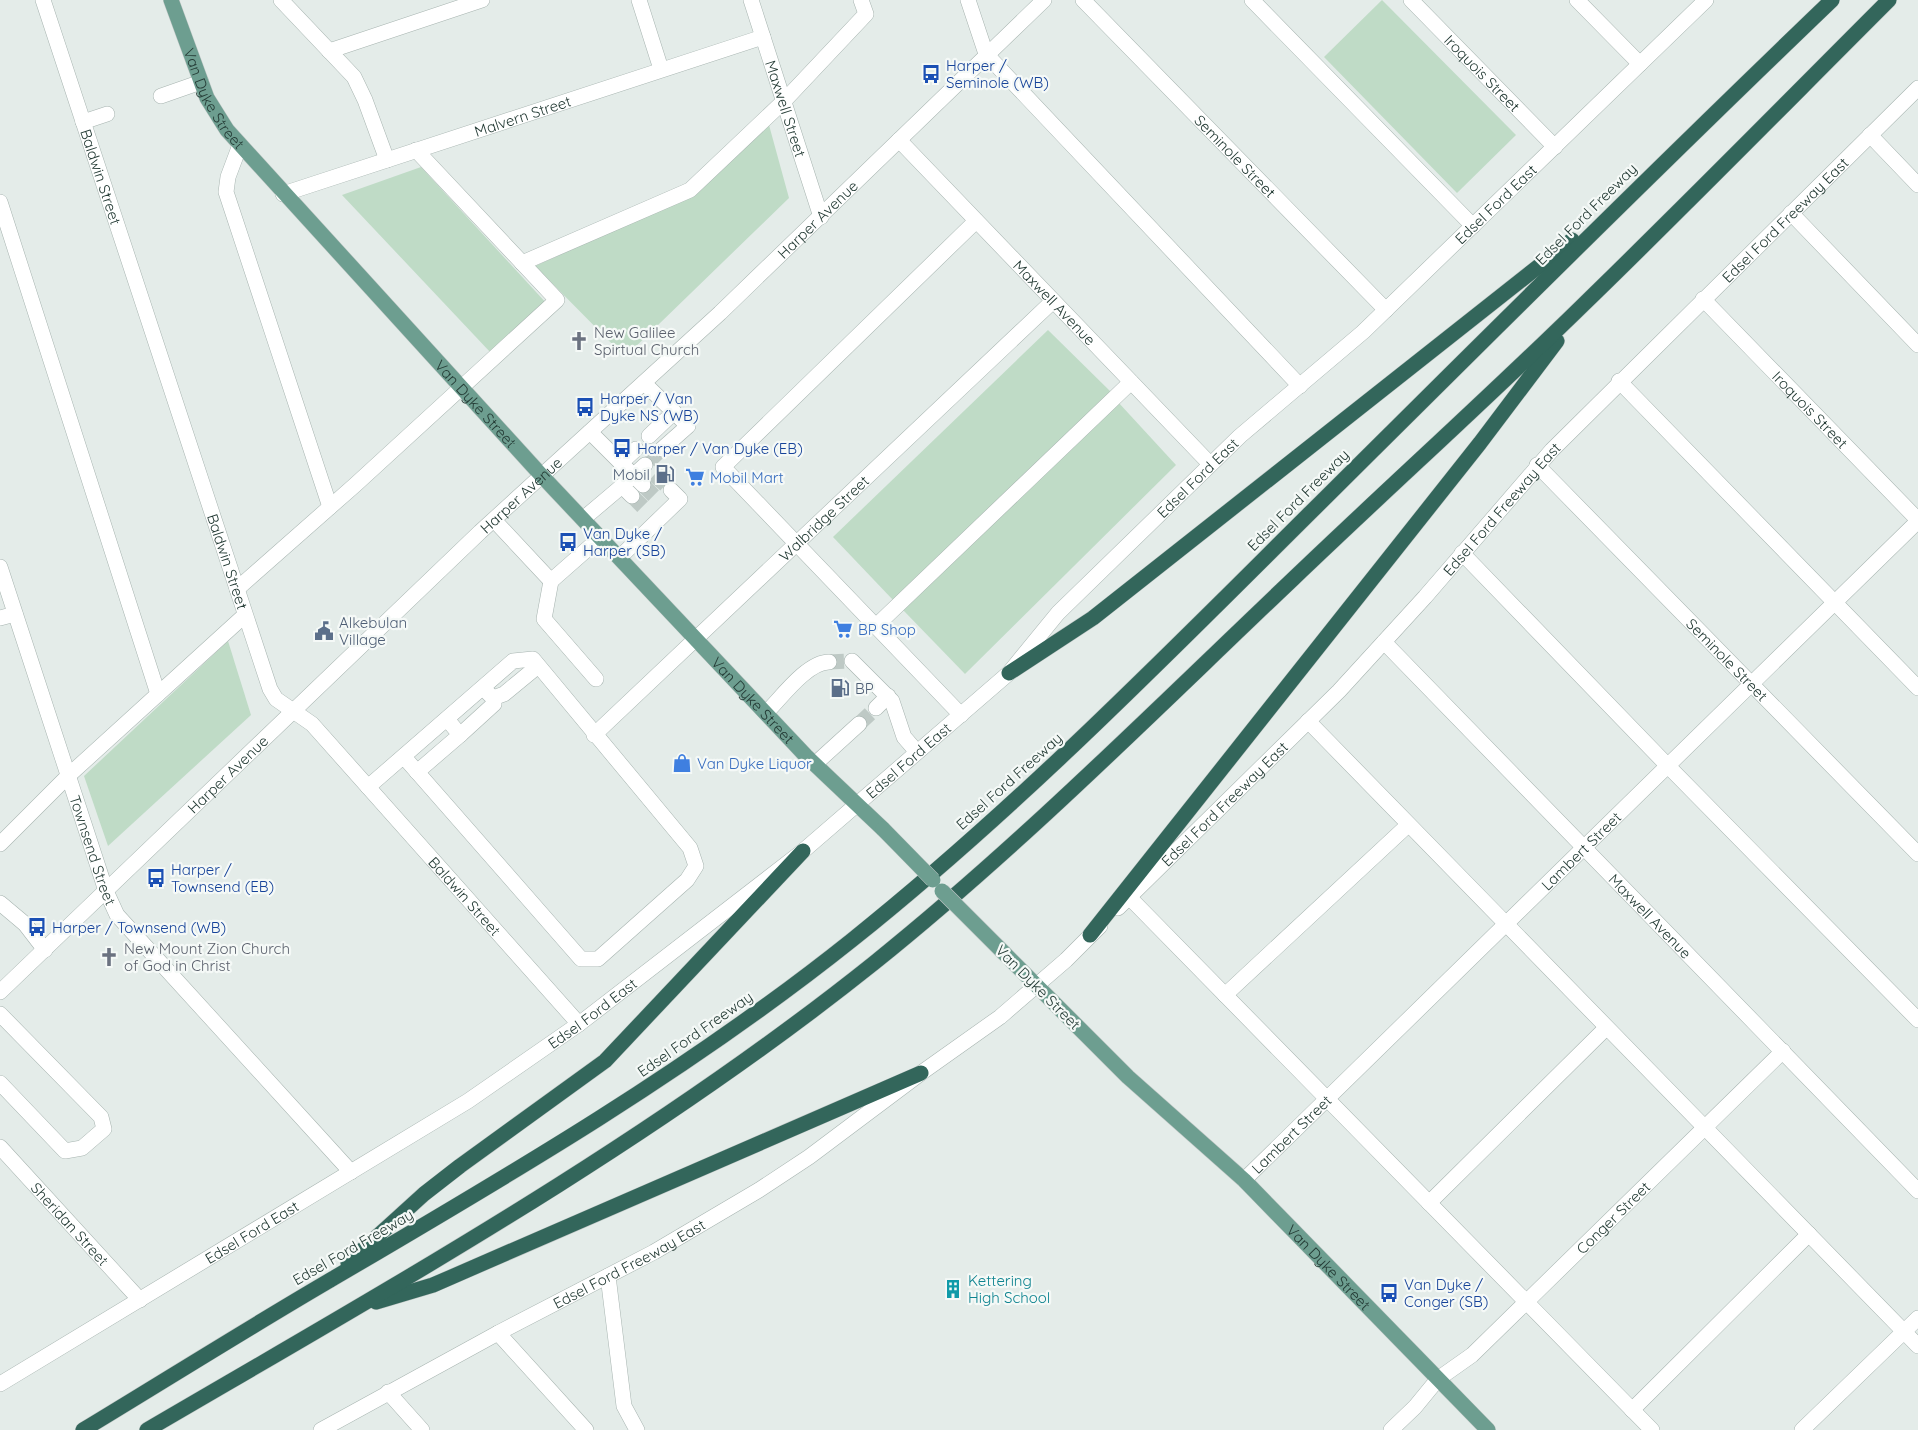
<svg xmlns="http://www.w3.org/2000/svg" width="1918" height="1430" font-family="Quicksand,sans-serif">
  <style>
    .green { fill: #bfdbc6 }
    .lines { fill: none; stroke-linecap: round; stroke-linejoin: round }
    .minor-tunnel { stroke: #bec9c5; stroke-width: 15; stroke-dasharray: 15 8; stroke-linecap: butt }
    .minor-casing { stroke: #a7b4b0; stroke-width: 16 }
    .major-casing { stroke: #c2c8c7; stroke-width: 16 }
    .highway-casing { stroke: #c2c8c7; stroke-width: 16 }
    .minor { stroke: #fff; stroke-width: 15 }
    .major { stroke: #6d9e90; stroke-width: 15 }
    .highway { stroke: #33665b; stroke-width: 15 }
    .major-bridge-casing { stroke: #c2c8c7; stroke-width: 16; stroke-linecap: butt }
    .major-bridge { stroke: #6d9e90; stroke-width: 15 }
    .labels { text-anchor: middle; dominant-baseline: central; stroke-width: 4.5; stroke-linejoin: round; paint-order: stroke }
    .transit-label { font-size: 15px; fill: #164399; stroke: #f5f9f7; text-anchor: start }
    .street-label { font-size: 15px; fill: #253c36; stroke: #f5f9f7 }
    .worship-label { font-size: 15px; fill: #5b616d; stroke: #f5f9f7; text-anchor: start }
    .service-label { font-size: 15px; fill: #4e5e75; stroke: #f5f9f7; text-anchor: start }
    .shop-label { font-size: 15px; fill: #366cbe; stroke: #f5f9f7; text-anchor: start }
    .culture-label { font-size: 15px; fill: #0d838f; stroke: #f5f9f7; text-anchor: start }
  </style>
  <rect width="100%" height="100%" fill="#e4ece9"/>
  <g class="green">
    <path d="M1382 0 1516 135 1457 193 1324 57Z"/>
    <path d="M769 125 789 198 625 357 535 266 690 197Z"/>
    <path d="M421 167 548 305 491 353 342 195Z"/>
    <path d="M1048 330 1111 392 893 600 833 537Z"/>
    <path d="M1118 402 1176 465 965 674 903 610Z"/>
    <path d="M228 641 251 715 108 846 84 776Z"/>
  </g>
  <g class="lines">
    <g class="minor-tunnel">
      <path d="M649 461 662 449"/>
      <path d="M654 475 671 490"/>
      <path d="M643 485 659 501"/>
      <path d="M632 496 648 512"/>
      <path d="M829 662 852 661"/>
      <path d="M859 724 876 708"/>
    </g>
    <g class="minor-casing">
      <g id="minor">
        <path id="s1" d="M43 0 270 689 276 699 312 724 579 1024"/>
        <path d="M281 0 354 77 365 100 387 160"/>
        <path d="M639 0 661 69"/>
        <path id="s2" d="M751 0 821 217"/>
        <path d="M968 0 986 54 1300 386"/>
        <path id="s3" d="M1083 0 1386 310"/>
        <path d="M1252 0 1473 226"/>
        <path id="s4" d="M1411 0 1555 147"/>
        <path d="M1577 0 1640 64"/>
        <path d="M329 51 482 0"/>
        <path d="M161 96 201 82"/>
        <path d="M83 122 107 114"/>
        <path d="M1870 135 1918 185"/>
        <path id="s5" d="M899 140 1210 464"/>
        <path d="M240 145 228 177 226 192 330 507"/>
        <path id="s6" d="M283 194 763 37"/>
        <path d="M0 202 158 694"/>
        <path d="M1791 213 1918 345"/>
        <path d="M522 263 690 190 784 101 866 14 861 0"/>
        <path id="s7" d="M1703 299 1918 520"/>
        <path d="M1619 381 1918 688"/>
        <path d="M644 383 688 426 662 449"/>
        <path d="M590 432 643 485"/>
        <path d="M649 436 674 412"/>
        <path d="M621 463 636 449"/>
        <path id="s8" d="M1537 465 1918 854"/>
        <path d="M632 496 622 486 645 465"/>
        <path d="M583 519 622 486"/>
        <path d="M494 520 551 581 601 537"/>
        <path d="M1462 553 1667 765 1918 1020"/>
        <path d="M620 557 680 499 671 490"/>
        <path id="s9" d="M0 567 106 891 117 915 351 1172"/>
        <path d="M551 581 544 619 596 679"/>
        <path d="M237 589 355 485 557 300 416 150"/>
        <path d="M0 618 15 614"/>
        <path d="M876 626 1131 382"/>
        <path id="s10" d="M1384 642 1918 1191"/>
        <path d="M852 661 892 701 904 737 917 752"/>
        <path d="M493 698 504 694 538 666"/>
        <path d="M876 708 888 696"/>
        <path d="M766 713C781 698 807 662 829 662"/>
        <path d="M961 715 723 467 976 221"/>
        <path d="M1308 721 1918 1346"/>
        <path d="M460 735 494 704 493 698 483 688"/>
        <path id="s11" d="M594 735 1053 301"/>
        <path d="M815 764 859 724"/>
        <path d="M417 772 460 735 447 719"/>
        <path d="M368 787 513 661 533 659 690 848 696 866 687 880 598 959H581L404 757"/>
        <path d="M0 844 68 776 245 615"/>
        <path d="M1129 897 1652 1430"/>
        <path d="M0 903 25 924 45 950"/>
        <path id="s12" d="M1118 908 1339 691 1425 597 1552 450 1918 88"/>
        <path id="s13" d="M0 992 480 532 720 313 1044 0"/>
        <path d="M1225 995 1408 825"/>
        <path d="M0 1014 101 1117 104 1129 82 1148 65 1151 0 1083"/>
        <path id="s14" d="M0 1147 140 1300"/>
        <path id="s15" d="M1244 1180 1918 521"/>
        <path d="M1429 1203 1606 1028"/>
        <path d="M608 1276 624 1406 637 1430"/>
        <path d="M498 1333 586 1430"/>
        <path id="s16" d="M0 1384 468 1101 579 1024 803 851 1009 673 1058 613 1240 436 1363 332 1706 0"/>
        <path d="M388 1392 422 1430"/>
        <path d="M1632 1410 1809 1234"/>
        <path id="s17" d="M321 1430 498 1333 654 1252 759 1190 809 1157 921 1073 1000 1017 1066 960 1100 926"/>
        <path id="s18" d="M1391 1430 1415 1407 1438 1379 1472 1355 1783 1051"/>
        <path d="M1802 1430 1918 1318"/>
      </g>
    </g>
    <g class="major-casing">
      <g id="major">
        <path id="s19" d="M171 0 207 98 227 130 542 476 806 756 883 829"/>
        <path id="s20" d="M1004 953 1128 1077 1244 1180 1488 1430"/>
      </g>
    </g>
    <g class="highway-casing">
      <g id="highway">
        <path d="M1009 673 1093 618 1572 240"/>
        <path d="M1090 935 1480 443 1557 341"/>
        <path d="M348 1263 424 1194 460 1166 605 1061 803 851"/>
        <path d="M376 1302 433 1285 921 1073"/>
        <path d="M83 1430C164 1381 245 1330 327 1282 508 1176 688 1071 852 940 1016 809 1163 659 1311 512 1484 340 1656 169 1832 0"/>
        <path d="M147 1430C395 1285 649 1143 874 963 1022 844 1156 709 1293 579 1389 487 1488 398 1583 305 1686 205 1787 102 1889 0"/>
      </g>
    </g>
    <use href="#minor" class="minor"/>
    <use href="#major" class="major"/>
    <use href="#highway" class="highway"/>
    <g class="major-bridge-casing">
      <g id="major-bridge">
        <path d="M883 829 933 880"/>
        <path d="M942 891 1004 953"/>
      </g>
    </g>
    <use href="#major-bridge" class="major-bridge"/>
  </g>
  <defs>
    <g id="bus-bare" transform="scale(1.5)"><path d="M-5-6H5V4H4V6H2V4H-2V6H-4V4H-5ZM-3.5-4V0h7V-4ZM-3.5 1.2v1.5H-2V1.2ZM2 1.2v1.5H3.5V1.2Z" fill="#1a4fb4" stroke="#f5f9f7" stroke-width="2.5" paint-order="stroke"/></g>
    <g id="church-bare" transform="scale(1.5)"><path d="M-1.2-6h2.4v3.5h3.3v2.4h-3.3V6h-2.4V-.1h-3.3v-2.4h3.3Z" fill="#6b7280" stroke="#f5f9f7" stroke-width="2.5" paint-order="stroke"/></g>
    <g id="fuel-bare" transform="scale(1.5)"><path d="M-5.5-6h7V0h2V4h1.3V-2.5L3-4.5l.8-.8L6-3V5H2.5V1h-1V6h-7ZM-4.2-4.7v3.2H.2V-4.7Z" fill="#5c6f8a" stroke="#f5f9f7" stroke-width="2.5" paint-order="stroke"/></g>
    <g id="supermarket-bare" transform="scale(1.5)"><path d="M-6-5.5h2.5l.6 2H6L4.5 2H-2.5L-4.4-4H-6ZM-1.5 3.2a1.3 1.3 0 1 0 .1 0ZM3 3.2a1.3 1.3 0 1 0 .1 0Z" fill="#3f7fe0" stroke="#f5f9f7" stroke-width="2.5" paint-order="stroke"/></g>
    <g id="civic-bare" transform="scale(1.5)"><path d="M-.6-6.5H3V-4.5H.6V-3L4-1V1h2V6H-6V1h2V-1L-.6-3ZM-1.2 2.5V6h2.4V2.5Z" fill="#5c6f8a" stroke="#f5f9f7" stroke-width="2.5" paint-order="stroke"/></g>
    <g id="shop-bare" transform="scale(1.5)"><path d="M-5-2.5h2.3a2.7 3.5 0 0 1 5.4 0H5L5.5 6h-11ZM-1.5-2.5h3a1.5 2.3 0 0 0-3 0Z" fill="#3f7fe0" stroke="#f5f9f7" stroke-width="2.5" paint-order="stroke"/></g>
    <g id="building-bare" transform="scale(1.5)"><path d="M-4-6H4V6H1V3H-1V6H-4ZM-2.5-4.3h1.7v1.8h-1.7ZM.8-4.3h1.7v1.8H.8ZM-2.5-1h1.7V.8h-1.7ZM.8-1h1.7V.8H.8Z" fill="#0f9aa8" stroke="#f5f9f7" stroke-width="2.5" paint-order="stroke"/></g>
  </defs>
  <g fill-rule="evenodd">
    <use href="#bus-bare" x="931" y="74"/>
    <use href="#church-bare" x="579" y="341"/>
    <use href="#bus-bare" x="585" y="407"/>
    <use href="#bus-bare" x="622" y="448"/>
    <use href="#fuel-bare" x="665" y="474"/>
    <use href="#supermarket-bare" x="695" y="477"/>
    <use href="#bus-bare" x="568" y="542"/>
    <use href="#supermarket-bare" x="843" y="629"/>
    <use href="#civic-bare" x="324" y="631"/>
    <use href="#fuel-bare" x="840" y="688"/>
    <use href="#shop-bare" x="682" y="763"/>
    <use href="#bus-bare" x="156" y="878"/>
    <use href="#bus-bare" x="37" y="927"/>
    <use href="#church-bare" x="109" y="957"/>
    <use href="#building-bare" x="953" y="1289"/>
    <use href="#bus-bare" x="1389" y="1293"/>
  </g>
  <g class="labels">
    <g class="transit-label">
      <text x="946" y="65">Harper /<tspan x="946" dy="17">Seminole (WB)</tspan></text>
      <text x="600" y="398">Harper / Van<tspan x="600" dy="17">Dyke NS (WB)</tspan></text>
      <text x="637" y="448">Harper / Van Dyke (EB)</text>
      <text x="583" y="533">Van Dyke /<tspan x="583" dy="17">Harper (SB)</tspan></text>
      <text x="171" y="869">Harper /<tspan x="171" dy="17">Townsend (EB)</tspan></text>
      <text x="52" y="927">Harper / Townsend (WB)</text>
      <text x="1404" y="1284">Van Dyke /<tspan x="1404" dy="17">Conger (SB)</tspan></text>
    </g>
    <g class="street-label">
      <text stroke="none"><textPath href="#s4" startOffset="102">Iroquois Street</textPath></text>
      <text stroke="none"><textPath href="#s19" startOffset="108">Van Dyke Street</textPath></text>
      <text stroke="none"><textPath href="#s2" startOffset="114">Maxwell Street</textPath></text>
      <text stroke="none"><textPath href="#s6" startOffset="252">Malvern Street</textPath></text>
      <text stroke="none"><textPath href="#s3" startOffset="218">Seminole Street</textPath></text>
      <text stroke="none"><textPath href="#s1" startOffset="186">Baldwin Street</textPath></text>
      <text stroke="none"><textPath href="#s16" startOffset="1914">Edsel Ford East</textPath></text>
      <text transform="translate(1586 214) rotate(-45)">Edsel Ford Freeway</text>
      <text stroke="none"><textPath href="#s13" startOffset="1125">Harper Avenue</textPath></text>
      <text stroke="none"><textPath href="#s12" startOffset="959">Edsel Ford Freeway East</textPath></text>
      <text stroke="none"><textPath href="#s5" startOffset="225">Maxwell Avenue</textPath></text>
      <text stroke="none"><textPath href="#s19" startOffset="512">Van Dyke Street</textPath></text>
      <text stroke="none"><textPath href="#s7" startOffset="154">Iroquois Street</textPath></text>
      <text stroke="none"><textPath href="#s16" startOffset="1509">Edsel Ford East</textPath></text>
      <text stroke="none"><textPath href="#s13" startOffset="720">Harper Avenue</textPath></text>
      <text transform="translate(1298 500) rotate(-45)">Edsel Ford Freeway</text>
      <text stroke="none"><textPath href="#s12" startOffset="554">Edsel Ford Freeway East</textPath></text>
      <text stroke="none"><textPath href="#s11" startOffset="316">Walbridge Street</textPath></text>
      <text stroke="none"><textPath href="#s1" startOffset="591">Baldwin Street</textPath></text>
      <text stroke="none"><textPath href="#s8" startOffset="272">Seminole Street</textPath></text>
      <text stroke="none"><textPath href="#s19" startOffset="918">Van Dyke Street</textPath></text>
      <text stroke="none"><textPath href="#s16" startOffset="1104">Edsel Ford East</textPath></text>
      <text stroke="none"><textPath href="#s13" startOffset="315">Harper Avenue</textPath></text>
      <text transform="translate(1009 781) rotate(-42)">Edsel Ford Freeway</text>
      <text stroke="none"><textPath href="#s12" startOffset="149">Edsel Ford Freeway East</textPath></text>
      <text stroke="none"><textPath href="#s9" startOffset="298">Townsend Street</textPath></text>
      <text stroke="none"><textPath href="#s15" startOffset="471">Lambert Street</textPath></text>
      <text stroke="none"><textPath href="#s1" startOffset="1011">Baldwin Street</textPath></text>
      <text stroke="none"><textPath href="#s10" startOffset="382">Maxwell Avenue</textPath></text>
      <text transform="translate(1038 987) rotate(45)">Van Dyke Street</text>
      <text stroke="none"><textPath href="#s16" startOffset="699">Edsel Ford East</textPath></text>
      <text transform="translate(695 1034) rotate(-35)">Edsel Ford Freeway</text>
      <text stroke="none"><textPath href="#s15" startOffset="66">Lambert Street</textPath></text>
      <text stroke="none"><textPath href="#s18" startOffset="308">Conger Street</textPath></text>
      <text stroke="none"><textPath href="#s14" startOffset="104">Sheridan Street</textPath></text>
      <text stroke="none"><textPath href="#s16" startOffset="294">Edsel Ford East</textPath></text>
      <text transform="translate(353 1247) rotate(-30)">Edsel Ford Freeway</text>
      <text stroke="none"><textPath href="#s17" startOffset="350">Edsel Ford Freeway East</textPath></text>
      <text stroke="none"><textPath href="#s20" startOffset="452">Van Dyke Street</textPath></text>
    </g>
    <g class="worship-label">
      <text x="594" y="332">New Galilee<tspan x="594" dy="17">Spirtual Church</tspan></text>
      <text x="124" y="948">New Mount Zion Church<tspan x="124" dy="17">of God in Christ</tspan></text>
    </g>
    <g class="service-label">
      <text x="650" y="474" text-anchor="end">Mobil</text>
      <text x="339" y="622">Alkebulan<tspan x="339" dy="17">Village</tspan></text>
      <text x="855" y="688">BP</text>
    </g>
    <g class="shop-label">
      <text x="710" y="477">Mobil Mart</text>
      <text x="858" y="629">BP Shop</text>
      <text x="697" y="763">Van Dyke Liquor</text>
    </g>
    <g class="culture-label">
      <text x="968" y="1280">Kettering<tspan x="968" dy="17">High School</tspan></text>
    </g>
  </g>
</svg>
